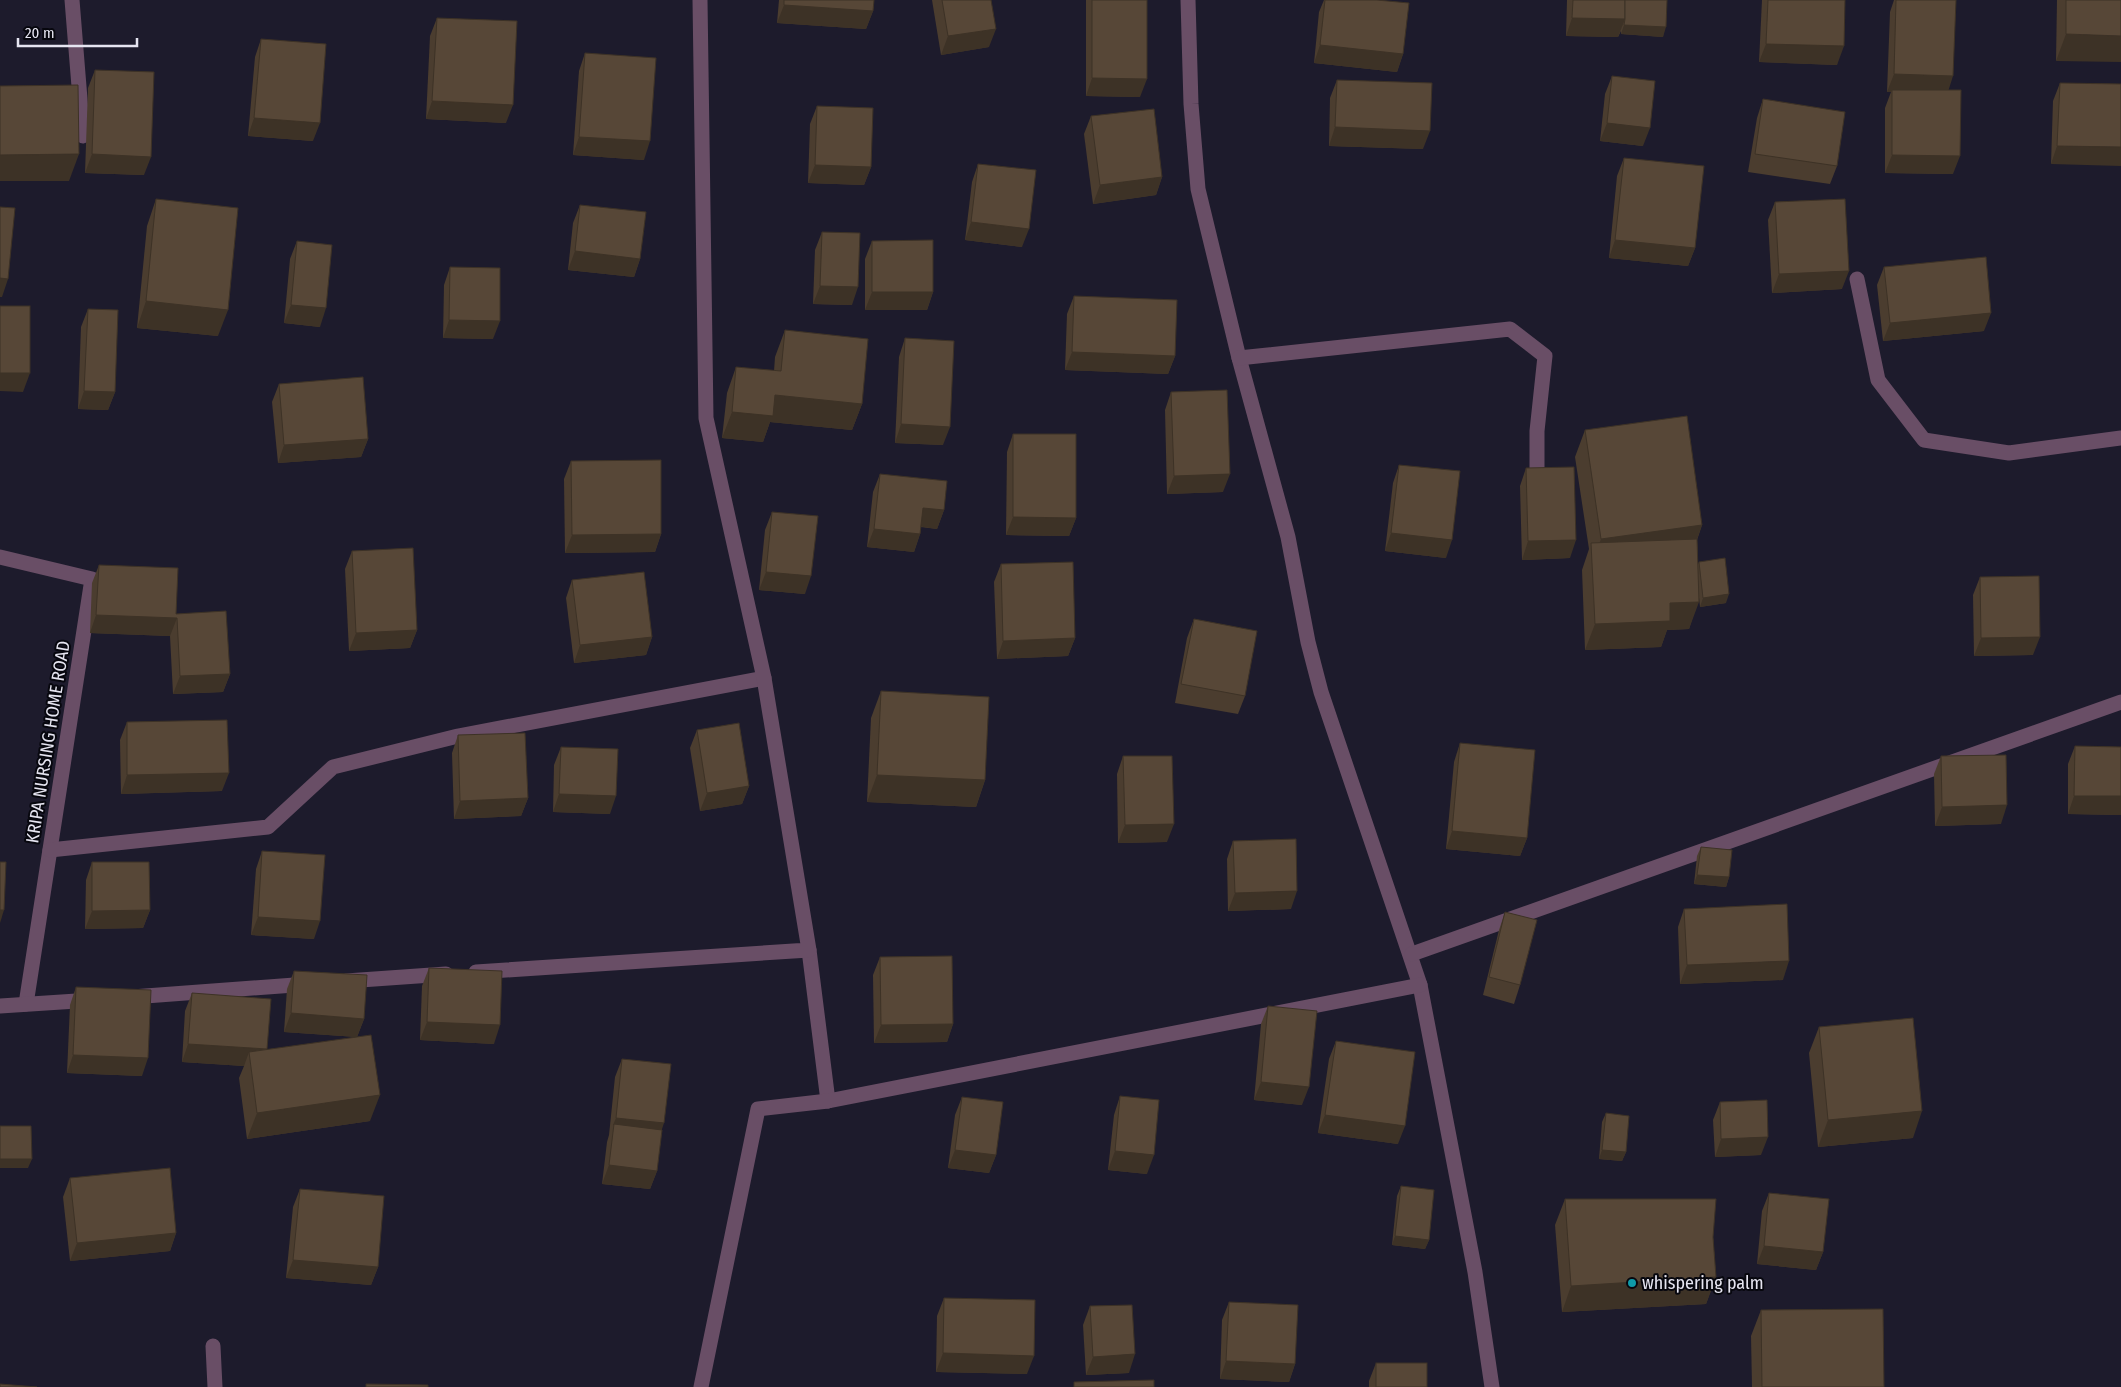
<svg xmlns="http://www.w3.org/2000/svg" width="2121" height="1387" font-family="'Fira Sans Condensed',sans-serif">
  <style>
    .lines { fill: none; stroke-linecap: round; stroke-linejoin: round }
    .minor { stroke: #694e66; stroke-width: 15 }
    .wall { fill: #4b3d2f }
    .shaded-wall { fill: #3d3226 }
    .building { fill: #574737; stroke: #3d3226 }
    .culture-dot { fill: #0f9aa8; stroke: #07070e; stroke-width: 2 }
    .labels { text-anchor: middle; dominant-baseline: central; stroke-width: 4; stroke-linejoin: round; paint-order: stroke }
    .street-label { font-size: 18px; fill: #e6e5f1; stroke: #07070e }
    .poi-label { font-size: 18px; fill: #e6e5f1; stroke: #07070e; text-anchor: start }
  </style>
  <rect width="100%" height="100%" fill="#1d1b2c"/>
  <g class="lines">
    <g class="minor">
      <path d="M72 0 83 136"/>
      <path d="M1188 0 1191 104 1198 189 1239 358 1288 537 1308 642 1321 692 1420 985 1475 1272 1492 1387"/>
      <path d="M1857 279 1878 380 1924 440 2009 453 2121 438"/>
      <path d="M1239 358 1510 329 1545 356 1537 431V470"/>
      <path d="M0 557 92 579 26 1004"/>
      <path d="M50 850 268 827 333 767 458 736 764 678"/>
      <path d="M809 950 828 1101"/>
      <path d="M1412 954 2121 702"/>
      <path d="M476 972 809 950 764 678 706 418 700 0"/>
      <path d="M346 981 446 974"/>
      <path d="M132 997 308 984"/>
      <path d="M0 1006 92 1000"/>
      <path d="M213 1346 215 1387"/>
      <path d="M701 1387 758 1109 828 1101 1420 985"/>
    </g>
  </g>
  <g class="wall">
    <path d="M779 0H874L873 11 866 29 777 23Z"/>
    <path d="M932 0H991L989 47 941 55Z"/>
    <path d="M1086 0H1147L1140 97 1086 96Z"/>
    <path d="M1324 0H1377L1403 54 1397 72 1314 63 1319 12Z"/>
    <path d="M1567 0H1667L1663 37 1621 34V31L1618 37 1566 36Z"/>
    <path d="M1762 0H1845L1837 65 1759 62Z"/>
    <path d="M1894 0H1956L1948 90 1953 174 1885 173V108L1891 92H1887L1890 12Z"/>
    <path d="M2057 0H2121L2056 61Z"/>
    <path d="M437 18 506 123 426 119 430 36Z"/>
    <path d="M261 39 313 141 248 136 255 57Z"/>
    <path d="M585 53 644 160 573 155 579 71Z"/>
    <path d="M95 70 144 175 85 173 88 88Z"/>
    <path d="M1612 76 1643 146 1600 141 1605 94Z"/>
    <path d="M1337 80 1423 149 1329 146 1330 98Z"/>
    <path d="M2060 83 2121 84 2051 164 2053 101Z"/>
    <path d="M1763 99 1837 166 1830 184 1748 172 1757 118Z"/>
    <path d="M817 106 871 167 864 185 808 183 810 124Z"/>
    <path d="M1091 116 1162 177 1156 195 1093 204 1084 134Z"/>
    <path d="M1624 158 1695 248 1688 266 1609 258 1617 176Z"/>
    <path d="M978 164 1022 247 965 240 972 182Z"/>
    <path d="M156 199 218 336 137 328 147 226Z"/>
    <path d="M1775 202 1842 289 1772 293 1768 220Z"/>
    <path d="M580 205 640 259 634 277 568 270 573 223Z"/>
    <path d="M822 232 852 305 813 304 815 250Z"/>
    <path d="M297 241 320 327 284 323 290 259Z"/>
    <path d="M872 241 933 292 927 310H865V259Z"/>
    <path d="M450 267 493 339 443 338 444 285Z"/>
    <path d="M1884 267 1984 331 1883 341 1877 285Z"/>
    <path d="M1074 296 1175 356 1168 374 1065 370 1067 314Z"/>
    <path d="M88 309 115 392 108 410 78 409 81 327Z"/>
    <path d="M785 330 862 404 852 430 770 422 763 442 722 438 727 393 736 367 774 371 775 357Z"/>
    <path d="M905 338 943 445 895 443 899 357Z"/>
    <path d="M279 384 368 439 361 457 278 463 272 402Z"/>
    <path d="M1171 392 1223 492 1167 494 1165 410Z"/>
    <path d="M1585 430 1702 525 1697 540 1698 564 1699 562 1726 603 1700 607 1699 598 1689 629 1667 630 1661 647 1585 650 1582 570 1589 549 1575 457Z"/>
    <path d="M1013 434 1076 518 1069 536 1006 535 1007 452Z"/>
    <path d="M571 461 661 534 655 552 565 553 564 479Z"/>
    <path d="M1399 465 1446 558 1385 551 1393 483Z"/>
    <path d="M1526 468 1570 558 1522 560 1520 486Z"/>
    <path d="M880 474 944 510 937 529 921 527 920 534 914 552 867 547 873 492Z"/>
    <path d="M772 512 805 594 759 590 765 530Z"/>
    <path d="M352 551 417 630 410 648 349 651 345 569Z"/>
    <path d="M1001 564 1075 638 1068 656 997 659 994 582Z"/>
    <path d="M99 565 176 614 230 674 223 692 173 694 170 636 90 633 92 583Z"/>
    <path d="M1980 577 2033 655 1974 656 1973 595Z"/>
    <path d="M572 580 652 637 646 655 574 663 566 598Z"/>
    <path d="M1194 619 1245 696 1238 714 1175 703 1187 638Z"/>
    <path d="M881 691 985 780 976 807 867 802 871 718Z"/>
    <path d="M127 722 222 791 121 794 120 740Z"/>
    <path d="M697 730 749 786 742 804 700 811 690 748Z"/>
    <path d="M458 735 528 798 521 816 454 819 452 753Z"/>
    <path d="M1460 743 1527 838 1520 856 1446 849 1454 762Z"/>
    <path d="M2075 746 2121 747V815L2068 814V764Z"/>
    <path d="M561 747 610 814 553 812 554 765Z"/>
    <path d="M1123 756 1167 842 1118 843 1117 774Z"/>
    <path d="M1941 756 2001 824 1935 826 1934 774Z"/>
    <path d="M1233 841 1291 909 1228 911 1227 859Z"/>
    <path d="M1701 847 1729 877 1726 887 1694 884 1697 856Z"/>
    <path d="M262 851 314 939 251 935 256 869Z"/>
    <path d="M92 862 150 910 143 928 85 929 86 880Z"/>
    <path d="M1684 909 1783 980 1680 984 1678 927Z"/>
    <path d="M1505 912 1520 985 1514 1004 1483 995 1499 930Z"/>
    <path d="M880 957 953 1024 947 1042 874 1043 873 975Z"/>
    <path d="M429 968 494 1044 420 1040 422 986Z"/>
    <path d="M294 971 364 1019 357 1037 284 1032 287 989Z"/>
    <path d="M76 987 142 1076 67 1073 70 1005Z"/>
    <path d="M192 993 267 1050 370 1121 247 1139 239 1078 244 1066 182 1062 185 1011Z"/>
    <path d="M1268 1006 1302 1105 1254 1100 1261 1024Z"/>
    <path d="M1819 1027 1913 1138 1818 1147 1809 1053Z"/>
    <path d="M1336 1041 1398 1144 1318 1133 1329 1059Z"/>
    <path d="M622 1059 662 1130 657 1171 650 1189 602 1184 607 1142 609 1135 615 1077Z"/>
    <path d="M1120 1096 1147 1174 1108 1170 1114 1115Z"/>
    <path d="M962 1097 996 1155 989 1173 948 1168 955 1115Z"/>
    <path d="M1720 1102 1761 1155 1715 1157 1713 1120Z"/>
    <path d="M1606 1113 1626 1152 1622 1161 1599 1159 1602 1122Z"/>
    <path d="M70 1178 176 1233 170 1251 70 1261 63 1197Z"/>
    <path d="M1401 1186 1429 1240 1425 1249 1392 1245 1397 1196Z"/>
    <path d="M300 1189 378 1267 371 1285 286 1278 293 1207Z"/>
    <path d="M1769 1193 1823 1252 1816 1270 1757 1264 1762 1211Z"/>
    <path d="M1565 1199 1713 1237 1716 1277 1706 1304 1562 1312 1555 1225Z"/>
    <path d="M944 1298 1027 1374 936 1372 937 1316Z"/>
    <path d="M1229 1302 1295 1364 1289 1382 1220 1379 1222 1320Z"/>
    <path d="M1090 1306 1129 1373 1086 1375 1083 1325Z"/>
    <path d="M1761 1310 1884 1387H1752L1751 1336Z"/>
    <path d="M1376 1363 1427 1387H1369V1381Z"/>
  </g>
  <g class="shaded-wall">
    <path d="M784 5 873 11 866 29 777 23Z"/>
    <path d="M1572 18 1625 19 1618 37 1566 36Z"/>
    <path d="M1624 25 1666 27 1663 37 1621 34Z"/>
    <path d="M996 29 989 47 941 55 948 36Z"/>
    <path d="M2066 34 2121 36V62L2056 61Z"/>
    <path d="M1766 44 1844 46 1837 65 1759 62Z"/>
    <path d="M1320 45 1403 54 1397 72 1314 63Z"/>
    <path d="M1894 74 1953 76 1947 95 1892 90 1891 92H1887Z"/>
    <path d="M1092 78 1147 79 1140 97 1086 96Z"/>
    <path d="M432 101 513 105 506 123 426 119Z"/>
    <path d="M254 118 320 123 313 141 248 136Z"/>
    <path d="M1607 123 1650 128 1643 146 1600 141Z"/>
    <path d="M1335 127 1430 131 1423 149 1329 146Z"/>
    <path d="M579 137 650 141 644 160 573 155Z"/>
    <path d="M2057 146 2121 147V166L2051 164Z"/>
    <path d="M79 154 69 181H0V155Z"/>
    <path d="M92 154 151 157 144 175 85 173Z"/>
    <path d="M1892 155 1960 156 1953 174 1885 173Z"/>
    <path d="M815 165 871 167 864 185 808 183Z"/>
    <path d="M1162 177 1156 195 1093 204 1100 185Z"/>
    <path d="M971 222 1029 229 1022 247 965 240Z"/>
    <path d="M1615 240 1695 248 1688 266 1609 258Z"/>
    <path d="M575 251 640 259 634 277 568 270Z"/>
    <path d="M1849 271 1842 289 1772 293 1779 274Z"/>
    <path d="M0 278 8 279 2 297H0Z"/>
    <path d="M820 286 858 287 852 305 813 304Z"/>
    <path d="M872 292H933L927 310H865Z"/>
    <path d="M146 301 228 310 218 336 137 328Z"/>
    <path d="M291 305 326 308 320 327 284 323Z"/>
    <path d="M1991 313 1984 331 1883 341 1890 323Z"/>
    <path d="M449 320 500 321 493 339 443 338Z"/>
    <path d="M1072 352 1175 356 1168 374 1065 370Z"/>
    <path d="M0 373H30L23 392 0 391Z"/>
    <path d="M84 391 115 392 108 410 78 409Z"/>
    <path d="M775 395 862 404 852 430 770 422 763 442 722 438 732 412Z"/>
    <path d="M901 424 950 427 943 445 895 443Z"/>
    <path d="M368 439 361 457 278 463 284 445Z"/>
    <path d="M1230 474 1223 492 1167 494 1174 476Z"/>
    <path d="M923 508 944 510 937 529 917 526Z"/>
    <path d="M1013 517 1076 518 1069 536 1006 535Z"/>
    <path d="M1702 525 1693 551 1592 565 1601 539Z"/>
    <path d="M874 529 920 534 914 552 867 547Z"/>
    <path d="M1391 533 1452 540 1446 558 1385 551Z"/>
    <path d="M661 534 655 552 565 553 572 535Z"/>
    <path d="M1576 540 1570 558 1522 560 1528 541Z"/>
    <path d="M766 572 811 576 805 594 759 590Z"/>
    <path d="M1729 594 1726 603 1700 607 1703 598Z"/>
    <path d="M1699 602 1689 629 1667 630 1661 647 1585 650 1595 624 1670 603Z"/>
    <path d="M96 615 177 618 170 636 90 633Z"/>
    <path d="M417 630 410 648 349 651 356 633Z"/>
    <path d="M652 637 646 655 574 663 580 645Z"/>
    <path d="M2040 637 2033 655 1974 656 1981 638Z"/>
    <path d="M1075 638 1068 656 997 659 1003 641Z"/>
    <path d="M230 674 223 692 173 694 180 676Z"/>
    <path d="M229 773 222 791 121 794 127 775Z"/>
    <path d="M877 775 985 780 976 807 867 802Z"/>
    <path d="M749 786 742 804 700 811 707 793Z"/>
    <path d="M559 794 616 796 610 814 553 812Z"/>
    <path d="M2074 796H2121V815L2068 814Z"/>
    <path d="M528 798 521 816 454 819 460 801Z"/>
    <path d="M2007 805 2001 824 1935 826 1942 807Z"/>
    <path d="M1174 824 1167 842 1118 843 1125 825Z"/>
    <path d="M1452 831 1527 838 1520 856 1446 849Z"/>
    <path d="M1697 875 1729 877 1726 887 1694 884Z"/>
    <path d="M1297 891 1291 909 1228 911 1235 893Z"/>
    <path d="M0 910H4L0 923Z"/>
    <path d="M150 910 143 928 85 929 92 911Z"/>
    <path d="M258 917 320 921 314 939 251 935Z"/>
    <path d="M1789 961 1783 980 1680 984 1687 965Z"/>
    <path d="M291 1013 364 1019 357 1037 284 1032Z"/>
    <path d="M427 1022 500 1025 494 1044 420 1040Z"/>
    <path d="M953 1024 947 1042 874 1043 881 1025Z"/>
    <path d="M188 1044 267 1049 249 1052 244 1066 182 1062Z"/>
    <path d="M73 1055 148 1058 142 1076 67 1073Z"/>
    <path d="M1261 1082 1309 1087 1302 1105 1254 1100Z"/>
    <path d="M380 1095 370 1121 247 1139 257 1113Z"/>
    <path d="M1922 1111 1913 1138 1818 1147 1828 1120Z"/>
    <path d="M1325 1115 1405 1126 1398 1144 1318 1133Z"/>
    <path d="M616 1118 664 1123 658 1141 613 1125Z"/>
    <path d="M1768 1137 1761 1155 1715 1157 1721 1139Z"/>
    <path d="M955 1150 996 1155 989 1173 948 1168Z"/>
    <path d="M1602 1150 1626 1152 1622 1161 1599 1159Z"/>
    <path d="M1115 1151 1154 1155 1147 1174 1108 1170Z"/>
    <path d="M0 1159H32L28 1168H0Z"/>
    <path d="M609 1165 657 1171 650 1189 602 1184Z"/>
    <path d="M176 1233 170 1251 70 1261 77 1243Z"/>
    <path d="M1395 1236 1429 1240 1425 1249 1392 1245Z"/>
    <path d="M1764 1246 1823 1252 1816 1270 1757 1264Z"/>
    <path d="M293 1260 378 1267 371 1285 286 1278Z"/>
    <path d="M1716 1277 1706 1304 1562 1312 1571 1286Z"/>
    <path d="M943 1353 1034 1356 1027 1374 936 1372Z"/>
    <path d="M1135 1354 1129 1373 1086 1375 1093 1357Z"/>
    <path d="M1226 1361 1295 1364 1289 1382 1220 1379Z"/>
  </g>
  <g class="building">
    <path d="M784 0H874L873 11 784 5Z"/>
    <path d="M942 0H991L996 29 948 36Z"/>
    <path d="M1092 0H1147V79L1092 78Z"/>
    <path d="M1325 0H1377L1409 3 1403 54 1320 45Z"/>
    <path d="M1573 0H1625V19L1572 18Z"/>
    <path d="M1625 0H1667L1666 27 1624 25 1625 19Z"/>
    <path d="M1768 0H1845L1844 46 1766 44Z"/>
    <path d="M1896 0H1956L1953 76 1894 74Z"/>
    <path d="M2066 0H2121V36L2066 34Z"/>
    <path d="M437 18 517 21 513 105 432 101Z"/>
    <path d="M261 39 326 44 320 123 254 118Z"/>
    <path d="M585 53 656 58 650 141 579 137Z"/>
    <path d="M95 70 154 72 151 157 92 154Z"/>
    <path d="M1612 76 1655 81 1650 128 1607 123Z"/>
    <path d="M1337 80 1432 83 1430 131 1335 127Z"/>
    <path d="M2060 83 2121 84V147L2057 146Z"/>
    <path d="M78 85 79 154 0 155V86Z"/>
    <path d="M1892 90H1961L1960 156 1892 155Z"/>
    <path d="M1763 99 1845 112 1837 166 1755 154Z"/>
    <path d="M817 106 873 108 871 167 815 165Z"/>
    <path d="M1154 109 1162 177 1100 185 1091 116Z"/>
    <path d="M1624 158 1704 166 1695 248 1615 240Z"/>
    <path d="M978 164 1036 170 1029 229 971 222Z"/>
    <path d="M156 199 238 208 228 310 146 301Z"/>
    <path d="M1845 199 1849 271 1779 274 1775 202Z"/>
    <path d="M580 205 646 212 640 259 575 251Z"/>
    <path d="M0 207 15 208 8 279 0 278Z"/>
    <path d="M822 232 860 233 858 287 820 286Z"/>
    <path d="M933 240V292H872V241Z"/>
    <path d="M297 241 332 245 326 308 291 305Z"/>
    <path d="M1986 257 1991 313 1890 323 1884 267Z"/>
    <path d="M450 267 500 268V321L449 320Z"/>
    <path d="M1074 296 1177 300 1175 356 1072 352Z"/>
    <rect x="0" y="306" width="30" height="67"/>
    <path d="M88 309 118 310 115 392 84 391Z"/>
    <path d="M785 330 868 339 862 404 775 395 773 416 732 412 736 367 781 371Z"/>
    <path d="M905 338 954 341 950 427 901 424Z"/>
    <path d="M363 377 368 439 284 445 279 384Z"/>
    <path d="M1227 390 1230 474 1174 476 1171 392Z"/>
    <path d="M1687 416 1702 525 1601 539 1585 430Z"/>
    <path d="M1013 434H1076V518L1013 517Z"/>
    <path d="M661 460V534L572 535 571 461Z"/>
    <path d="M1399 465 1460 471 1452 540 1391 533Z"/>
    <path d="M1574 467 1576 540 1528 541 1526 468Z"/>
    <path d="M880 474 947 481 944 510 923 508 920 534 874 529Z"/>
    <path d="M772 512 818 516 811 576 766 572Z"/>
    <path d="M1697 539 1699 602 1670 603V621L1595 624 1591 543Z"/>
    <path d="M413 548 417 630 356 633 352 551Z"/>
    <path d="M1725 558 1729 594 1703 598 1699 562Z"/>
    <path d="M1073 562 1075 638 1003 641 1001 564Z"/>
    <path d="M99 565 178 568 176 614 226 611 230 674 180 676 177 618 96 615Z"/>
    <path d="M644 572 652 637 580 645 572 580Z"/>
    <path d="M2039 576 2040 637 1981 638 1980 577Z"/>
    <path d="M1194 619 1257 631 1245 696 1181 684Z"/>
    <path d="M881 691 989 697 985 780 877 775Z"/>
    <path d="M227 720 229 773 127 775V722Z"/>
    <path d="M739 723 749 786 707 793 697 730Z"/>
    <path d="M525 733 528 798 460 801 458 735Z"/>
    <path d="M1460 743 1535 750 1527 838 1452 831Z"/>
    <path d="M2075 746 2121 747V796H2074Z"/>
    <path d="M561 747 618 749 616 796 559 794Z"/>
    <path d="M2006 755 2007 805 1942 807 1941 756Z"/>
    <path d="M1123 756H1172L1174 824 1125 825Z"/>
    <path d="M1296 839 1297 891 1235 893 1233 841Z"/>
    <path d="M1701 847 1732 850 1729 877 1697 875Z"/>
    <path d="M262 851 325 855 320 921 258 917Z"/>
    <path d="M0 862H6L4 910H0Z"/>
    <path d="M92 862H149L150 910 92 911Z"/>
    <path d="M1787 904 1789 961 1687 965 1684 909Z"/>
    <path d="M1505 912 1537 920 1520 985 1489 977Z"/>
    <path d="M952 956 953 1024 881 1025 880 957Z"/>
    <path d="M429 968 502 971 500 1025 427 1022Z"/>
    <path d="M294 971 367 975 364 1019 291 1013Z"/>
    <path d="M76 987 151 990 148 1058 73 1055Z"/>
    <path d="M192 993 271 999 267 1049 188 1044Z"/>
    <path d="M1268 1006 1317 1011 1309 1087 1261 1082Z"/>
    <path d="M1913 1018 1922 1111 1828 1120 1819 1027Z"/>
    <path d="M371 1035 380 1095 257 1113 249 1052Z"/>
    <path d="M1336 1041 1415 1052 1405 1126 1325 1115Z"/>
    <path d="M622 1059 671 1064 664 1123 616 1118Z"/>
    <path d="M1120 1096 1159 1100 1154 1155 1115 1151Z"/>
    <path d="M962 1097 1003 1102 996 1155 955 1150Z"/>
    <path d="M1767 1100 1768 1137 1721 1139 1720 1102Z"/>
    <path d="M1606 1113 1629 1116 1626 1152 1602 1150Z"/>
    <path d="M614 1124 662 1130 657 1171 609 1165Z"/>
    <path d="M0 1126H31L32 1159H0Z"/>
    <path d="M170 1168 176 1233 77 1243 70 1178Z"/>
    <path d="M1401 1186 1434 1190 1429 1240 1395 1236Z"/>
    <path d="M300 1189 384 1196 378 1267 293 1260Z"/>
    <path d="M1769 1193 1829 1199 1823 1252 1764 1246Z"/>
    <path d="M1565 1199H1716L1713 1237 1716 1277 1571 1286Z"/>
    <path d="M944 1298 1035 1300 1034 1356 943 1353Z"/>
    <path d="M1229 1302 1298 1305 1295 1364 1226 1361Z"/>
    <path d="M1132 1305 1135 1354 1093 1357 1090 1306Z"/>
    <path d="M1883 1309 1884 1387H1762L1761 1310Z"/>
    <rect x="1376" y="1363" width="51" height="24"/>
    <path d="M1154 1380V1387H1074V1382Z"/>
    <path d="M0 1384 37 1387H0Z"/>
    <path d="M366 1384 428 1385V1387H366Z"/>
  </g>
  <circle class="culture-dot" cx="1632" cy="1283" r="5"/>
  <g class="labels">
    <g class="street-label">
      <text transform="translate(48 742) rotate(-81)">KRIPA NURSING HOME ROAD</text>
    </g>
    <g class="poi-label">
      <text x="1642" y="1283">whispering palm</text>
    </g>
  </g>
  <path d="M18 38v8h119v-8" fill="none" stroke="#e6e5f1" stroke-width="2.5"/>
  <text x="25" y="38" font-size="15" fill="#e6e5f1" stroke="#07070e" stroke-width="4" paint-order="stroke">20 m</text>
</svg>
